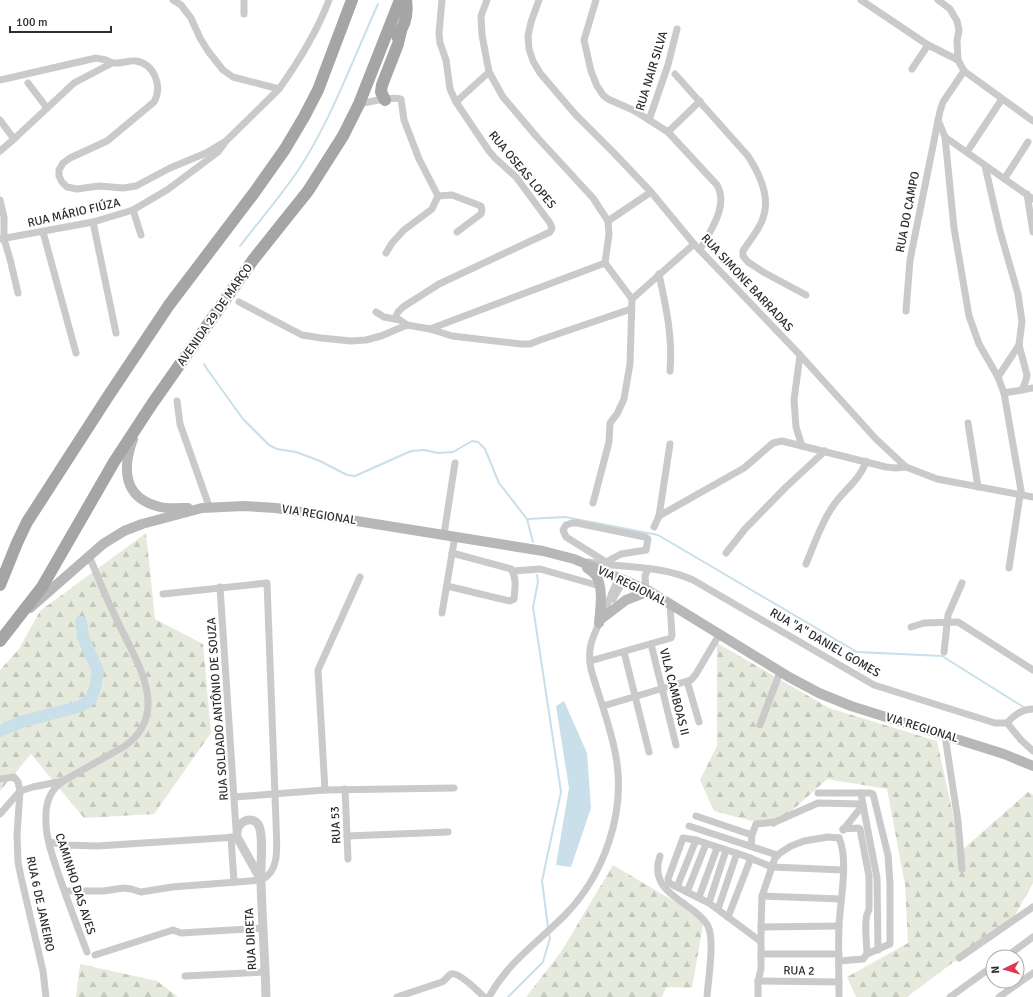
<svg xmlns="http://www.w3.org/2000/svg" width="1033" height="997" font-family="Signika,sans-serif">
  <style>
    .forest { fill: url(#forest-firs) }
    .water { fill: #c9dfe9 }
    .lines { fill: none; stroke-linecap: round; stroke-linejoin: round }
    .stream { stroke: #c9dfe9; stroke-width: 2 }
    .river { stroke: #c9dfe9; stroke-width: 12 }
    .minor { stroke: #cacaca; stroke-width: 7 }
    .tertiary { stroke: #cacaca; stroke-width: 9 }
    .secondary { stroke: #b7b7b7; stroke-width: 10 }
    .primary { stroke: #a5a5a5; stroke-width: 12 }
    .labels { text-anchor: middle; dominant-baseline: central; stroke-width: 4; stroke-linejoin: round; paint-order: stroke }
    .street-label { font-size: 12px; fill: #2d2d2d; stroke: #fff }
  </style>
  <defs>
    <pattern id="forest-firs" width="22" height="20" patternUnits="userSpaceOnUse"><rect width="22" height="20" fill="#e5eadc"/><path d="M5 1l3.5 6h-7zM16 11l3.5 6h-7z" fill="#c5c9bd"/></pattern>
  </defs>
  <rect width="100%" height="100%" fill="#fff"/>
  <g class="forest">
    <path d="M146 533 155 619 203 644 211 733 154 814 84 818 31 754 0 791V670L19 649 40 611Z"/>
    <path d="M717 643 829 708 937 741 961 851 1028 792 1033 795V883L1013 919 959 958 907 997H856L847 977 908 943 905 885 887 789 827 779 774 827 714 811 700 780 717 746Z"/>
    <path d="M613 865 704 919 692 988 666 987 662 997H526L561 952Z"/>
    <path d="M80 964 157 981 178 997H76Z"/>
  </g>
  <path class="water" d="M564 701 587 753 591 808 571 867 556 865 569 788 556 706Z"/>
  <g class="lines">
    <g class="stream">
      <path d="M240 246C259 221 281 196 299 169 332 118 353 59 378 4"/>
      <path d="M204 364 207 369 243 419 269 445 277 449 296 452 320 461 347 475 355 476 411 451 424 450 438 453 453 452 472 441 478 442 485 449 499 483 527 519 533 542"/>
      <path d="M527 519 565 517 658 535 857 652 942 656 1025 708"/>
      <path d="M537 575 538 582 533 607 561 792 542 881 548 927"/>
      <path d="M508 997 543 962 550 938 549 934"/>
    </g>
    <path class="river" d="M0 731 21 722 81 706 91 699 95 688 98 671 83 637 81 622"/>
    <g class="minor">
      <path d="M173 0 181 5 191 18 200 38 208 51 223 70 233 77 279 89C299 61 317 32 329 0"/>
      <path d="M539 0 531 22 528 36 529 49 533 61 540 73 575 114 613 152 651 192 694 244 800 355 876 439 906 467 937 479 1033 497"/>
      <path d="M596 0 584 40 591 71 597 86 603 95 608 99 635 111 668 132 717 185C729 206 710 231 700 250"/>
      <path d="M861 0 928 45 958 60 964 71 1033 121"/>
      <path d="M938 0 950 9 957 21 959 30 957 41 958 60"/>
      <path d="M244 14V0"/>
      <path d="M912 69 928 45"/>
      <path d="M675 74 748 156C759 173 771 197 763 218 760 229 749 241 743 251V256L748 262 765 273 806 295"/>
      <path d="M0 80 96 58C99 59 103 59 106 60 109 61 111 63 114 63 121 64 129 60 136 61 154 64 163 86 154 102L107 141 70 158 63 163 59 170V176L62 182 67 187 77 189 99 186 123 188 136 186 170 168 206 153 226 141 279 89"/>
      <path d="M28 83 47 108"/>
      <path d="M456 102 489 72"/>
      <path d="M359 104C370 102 391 96 401 99L404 120 419 159 438 196"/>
      <path d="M0 120 14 139"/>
      <path d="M649 120 668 65 677 29"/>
      <path d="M938 120 945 137 1033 199"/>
      <path d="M668 132 700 101"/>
      <path d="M945 137 954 228 969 316 979 344 998 377 1004 393 1022 496"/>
      <path d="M0 151 14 139 74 83 112 63"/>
      <path d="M967 152 1002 99"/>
      <path d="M985 166 1000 231 1018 294 1020 308 1022 321 1019 345 1027 375 1026 380 1022 390"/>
      <path d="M1005 178 1028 142"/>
      <path d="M1027 194 1033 232"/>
      <path d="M438 196 452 195 481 206 482 210 481 214 457 232"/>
      <path d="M0 200 4 217V239L10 259 18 293"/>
      <path d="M133 210 141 235"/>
      <path d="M608 221 651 192"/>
      <path d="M93 222 116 333"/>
      <path d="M43 232 76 353"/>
      <path d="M0 239 93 222 133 210 167 190 198 167 218 152 224 144"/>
      <path d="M386 253 392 243 404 230 432 209 438 196"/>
      <path d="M659 274C666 307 673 338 670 371"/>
      <path d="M632 299 694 244"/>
      <path d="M239 302 302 335 321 338 351 341 366 340 381 336 407 325"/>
      <path d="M906 311 910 260 940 111 943 102 964 71"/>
      <path d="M376 312 384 317 400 320 407 325 430 329 452 336 521 344H530L540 340 631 309"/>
      <path d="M395 318 398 312 403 307 439 284 550 232 552 228 550 223 516 177 495 158 489 151 456 102 450 89 446 60 440 43 439 33 442 0"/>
      <path d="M430 329 605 263 609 234 608 221 593 198 536 136 503 97 489 72 482 35 481 16 487 0"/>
      <path d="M800 355 794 400 796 427 802 446 886 467 896 468 906 467"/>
      <path d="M998 377 1019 345"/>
      <path d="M1004 393 1033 388"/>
      <path d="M177 401 180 424 209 506"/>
      <path d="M968 423 978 487"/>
      <path d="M593 503 609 442 610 423 617 414 624 399 630 364 632 299 605 263"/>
      <path d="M659 516 744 468 773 443 782 441 802 446"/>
      <path d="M654 527 659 516 670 444"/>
      <path d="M444 534 455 463"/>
      <path d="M726 553 745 529 786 487 825 451"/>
      <path d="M588 562C623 568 660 565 693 580L874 685 995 723H1007L1021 740 1033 751"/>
      <path d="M606 562 621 554 646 550 648 539 645 537 577 523H572L566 525 563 530 566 537 606 562V565"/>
      <path d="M806 564C814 545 821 523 833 506 843 491 861 479 866 461"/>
      <path d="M1009 568 1020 495"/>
      <path d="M513 571 540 569 600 586"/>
      <path d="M447 586 510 601 514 599C515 589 517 578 511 569L452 553"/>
      <path d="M220 587 236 829"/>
      <path d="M646 590 645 576 648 569"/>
      <path d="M613 599 624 580"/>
      <path d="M442 613 455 536"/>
      <path d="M911 627 924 623 958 622 1033 670"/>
      <path d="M651 644 676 745"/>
      <path d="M624 652 649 752"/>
      <path d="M944 652 948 615 962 583"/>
      <path d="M590 661 671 638 672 635 670 605"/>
      <path d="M687 681 699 722"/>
      <path d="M603 706 691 680 696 674 719 635"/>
      <path d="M1007 723C1014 715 1022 709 1033 709"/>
      <path d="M760 725 780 672"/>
      <path d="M945 736 958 821 962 869"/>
      <path d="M0 779 14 777 18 782 20 791 17 835 18 862 21 877 43 971 46 997"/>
      <path d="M62 782C48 792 45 806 46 823 46 839 53 857 58 873 67 899 77 926 87 952"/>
      <path d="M345 789 348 859"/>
      <path d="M325 790 318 670 360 577"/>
      <path d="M818 793H870L873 794 888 855 890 884V944L867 954 863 959 839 961"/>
      <path d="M235 797 325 790 454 788"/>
      <path d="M863 805 877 878 878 950"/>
      <path d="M0 814 20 791 33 787 63 781 125 746C173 711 134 658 116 618 106 598 98 577 89 556"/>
      <path d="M696 816 752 835"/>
      <path d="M689 826 777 855"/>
      <path d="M843 829 858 828 860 829 869 876V910C863 917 867 944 867 954"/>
      <path d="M843 830 863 805 861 793"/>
      <path d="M347 836 448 832"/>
      <path d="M231 837 234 882"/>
      <path d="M49 842 65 845 97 846 237 837"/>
      <path d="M751 845 752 835 756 824 775 822 818 803 862 804"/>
      <path d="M660 856C650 885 674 896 694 911 699 915 705 920 708 926 715 941 708 980 707 997"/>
      <path d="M677 887 696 840"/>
      <path d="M65 891H103L124 888 131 889 141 892 172 887 261 880C282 871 276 841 276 822L267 583 163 594"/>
      <path d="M687 892 706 844"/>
      <path d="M762 896 841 899"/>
      <path d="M699 897 717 848"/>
      <path d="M709 903 726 850"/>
      <path d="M718 909 737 853"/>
      <path d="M728 917 751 858"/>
      <path d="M761 927 839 926"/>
      <path d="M760 941 709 903 669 883 668 879 683 838 696 840 745 856 772 867 843 870"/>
      <path d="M761 954H839"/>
      <path d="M95 955 173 930 181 933 263 928"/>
      <path d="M1006 957 1033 937"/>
      <path d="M959 958 1033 907"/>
      <path d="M185 976 265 972"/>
      <path d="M758 981 839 982"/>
      <path d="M397 997 442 982C446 980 447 976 451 974 457 970 479 992 484 997"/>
      <path d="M489 997C508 962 537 943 565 915 604 875 626 813 616 757 611 727 599 698 591 669 586 645 595 634 604 612 609 601 613 589 619 578"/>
      <path d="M758 997V981L761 969V927L762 896 775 858 780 853 791 846 804 841 828 837 839 838"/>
      <path d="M839 997C839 973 838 950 839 926 840 902 849 859 839 838"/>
      <path d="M950 997 993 966"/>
      <path d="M999 997 1033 973"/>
    </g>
    <path class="tertiary" d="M261 880 237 837C235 821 253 814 259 826 264 837 260 868 261 881 262 920 265 958 266 997"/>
    <g class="secondary">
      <path d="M133 439C122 469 123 498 160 507 169 509 179 508 188 508"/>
      <path d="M587 568C590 570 594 573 596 576 604 587 600 611 599 623"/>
      <path d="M30 608 103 544 124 531 142 524 202 508 244 506 276 508 543 551 574 559 624 580 649 591 789 677 819 693 851 706 1004 754 1033 766"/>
      <path d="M601 619 626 600 649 591"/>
    </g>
    <g class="primary">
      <path d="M397 36C405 26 408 13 406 0"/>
      <path d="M385 100 381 92 382 85 398 44 401 31"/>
      <path d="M0 585 17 543 27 522 107 398 169 305 254 193 285 149 304 117 318 90 352 0"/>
      <path d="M0 641 42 587 114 462 152 404 253 260 308 191 343 136 359 104 400 0"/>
    </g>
  </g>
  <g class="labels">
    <g class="street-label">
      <text transform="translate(652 71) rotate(-73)">RUA NAIR SILVA</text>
      <text transform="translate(522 170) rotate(50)">RUA OSEAS LOPES</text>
      <text transform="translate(908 212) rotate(-79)">RUA DO CAMPO</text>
      <text transform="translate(74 213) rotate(-13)">RUA MÁRIO FIÚZA</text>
      <text transform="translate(747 283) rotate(47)">RUA SIMONE BARRADAS</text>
      <text transform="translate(215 315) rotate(-55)">AVENIDA 29 DE MARÇO</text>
      <text transform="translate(319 515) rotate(9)">VIA REGIONAL</text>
      <text transform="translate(632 586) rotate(26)">VIA REGIONAL</text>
      <text transform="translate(825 643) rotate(30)">RUA "A" DANIEL GOMES</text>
      <text transform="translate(674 692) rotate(76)">VILA CAMBOAS II</text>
      <text transform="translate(218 709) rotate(-94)">RUA SOLDADO ANTÔNIO DE SOUZA</text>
      <text transform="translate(922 728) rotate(17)">VIA REGIONAL</text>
      <text transform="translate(336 825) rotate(-93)">RUA 53</text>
      <text transform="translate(75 884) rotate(72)">CAMINHO DAS AVES</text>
      <text transform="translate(40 904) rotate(78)">RUA 6 DE JANEIRO</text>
      <text transform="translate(251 939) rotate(-93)">RUA DIRETA</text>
      <text transform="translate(799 971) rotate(1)">RUA 2</text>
    </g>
  </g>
  <g transform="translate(1005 969) rotate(265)"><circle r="19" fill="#ffffff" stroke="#ababab"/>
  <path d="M0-3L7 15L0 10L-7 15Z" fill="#da3952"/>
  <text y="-6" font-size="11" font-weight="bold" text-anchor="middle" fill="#2d2d2d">N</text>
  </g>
  <path d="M10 26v6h101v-6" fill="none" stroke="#2d2d2d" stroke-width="2"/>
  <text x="16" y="26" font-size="12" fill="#2d2d2d" stroke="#ffffff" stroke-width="3" paint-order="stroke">100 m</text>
</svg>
